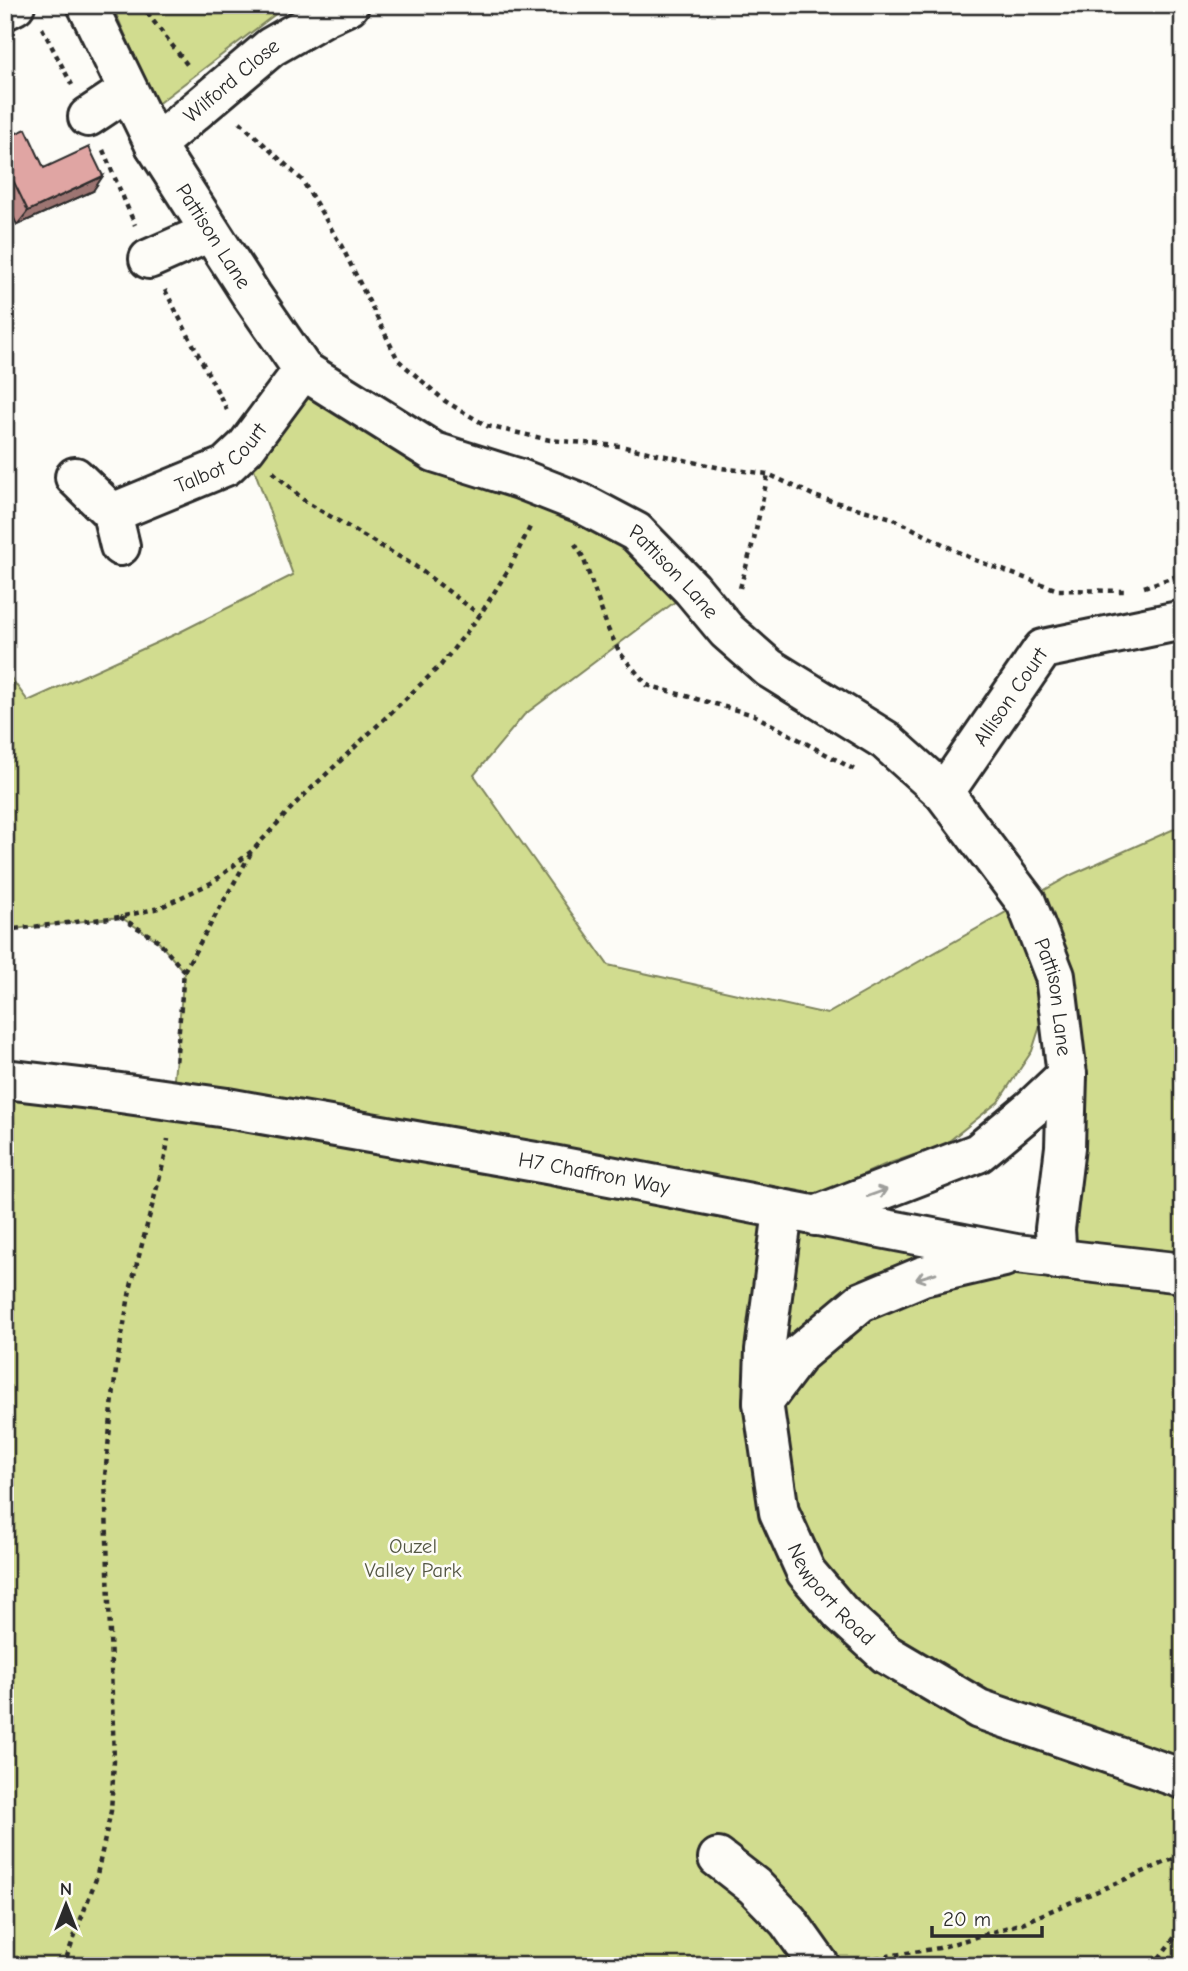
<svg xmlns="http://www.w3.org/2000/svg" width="1188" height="1971" font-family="'Comic Neue',sans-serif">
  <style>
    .green { fill: #d1dc8f; stroke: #7e845d; stroke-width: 2; fill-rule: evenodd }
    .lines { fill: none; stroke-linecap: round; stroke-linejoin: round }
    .minor-casing { stroke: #2b2b2b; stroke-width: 44 }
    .path { stroke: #2b2b2b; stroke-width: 4.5; stroke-dasharray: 5 5; stroke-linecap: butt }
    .minor { stroke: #fdfcf7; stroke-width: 38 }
    .minor-bridge-casing { stroke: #2b2b2b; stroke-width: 44; stroke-linecap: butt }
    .minor-bridge { stroke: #fdfcf7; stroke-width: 38 }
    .wall { fill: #c18e8c; stroke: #2b2b2b; stroke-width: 2 }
    .shaded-wall { fill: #9d7472; stroke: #2b2b2b; stroke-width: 2 }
    .building { fill: #e0a5a3; stroke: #2b2b2b; stroke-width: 2 }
    .oneway { stroke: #9e9e9b }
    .labels { text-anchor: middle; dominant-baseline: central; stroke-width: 5; stroke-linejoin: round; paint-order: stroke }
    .street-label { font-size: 21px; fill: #2b2b2b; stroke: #fdfcf7 }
    .park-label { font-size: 21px; fill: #545744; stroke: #fdfcf7 }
  </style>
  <rect width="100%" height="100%" fill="#fdfcf7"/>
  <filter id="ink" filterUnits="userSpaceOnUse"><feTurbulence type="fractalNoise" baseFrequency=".0143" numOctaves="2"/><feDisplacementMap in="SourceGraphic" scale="14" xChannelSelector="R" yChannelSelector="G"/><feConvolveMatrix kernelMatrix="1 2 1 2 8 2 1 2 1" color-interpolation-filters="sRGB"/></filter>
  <g filter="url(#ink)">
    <g class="green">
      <path d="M112 5H286V6L156 105Z"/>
      <path d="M303 370 581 503 692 589 524 715 474 775 608 965 827 1014 1071 875 1183 825V1966H5V1079L172 1100 184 972 157 940 120 917 5 930V670L28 701 178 633 293 575 246 447ZM1055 979 1057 1260 785 1210 884 1165 944 1145 998 1102 1032 1051Z"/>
    </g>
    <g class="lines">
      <g class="minor-casing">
        <g id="minor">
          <path id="s1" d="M87 5 155 145 252 296 303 370 434 452 520 479 581 503 636 532 692 589 727 631 769 668 885 740 944 793 1026 902 1055 976 1067 1075 1065 1147 1055 1229 1057 1260"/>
          <path d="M5 10 15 5"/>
          <path d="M88 117 127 91"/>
          <path id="s2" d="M155 145 271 47 325 16 349 5"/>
          <path d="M149 259 210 232"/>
          <path id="s3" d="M75 477 112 513 226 466 246 447 303 370"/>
          <path d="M112 513 120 546"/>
          <path id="s4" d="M944 793 1043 649 1183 620"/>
          <path d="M5 1079 106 1091"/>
          <path id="s5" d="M227 1108 547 1164 1016 1254 1183 1273"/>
          <path id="s6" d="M783 1211 765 1350 763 1402 779 1512 806 1572 841 1613 886 1654 979 1709 1183 1779"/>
          <path d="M815 1216 978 1153 1032 1108 1067 1075"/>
          <path d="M763 1402 799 1354 861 1302 923 1276 1004 1257"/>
          <path d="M718 1858 754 1886 788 1921 820 1966"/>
        </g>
      </g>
      <g class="path">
        <path d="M141 5 189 67"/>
        <path d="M42 28 72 85"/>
        <path d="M240 122 302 180 341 245 398 360 445 401 487 426 550 440 620 446 721 468 768 474 817 497 892 518 972 559 1058 590 1125 591"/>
        <path d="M103 150 135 225"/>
        <path d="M165 290 227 410"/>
        <path d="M273 472 306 502 415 566 480 615"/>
        <path d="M575 544 583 557 608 629 620 653 647 685 754 715 855 770"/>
        <path d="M1144 587 1183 574"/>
        <path d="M740 588 754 539 768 474"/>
        <path d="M120 917 157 940 184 971 176 1064"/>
        <path d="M5 930 120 917 159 908 213 882 253 850 296 803 441 665 480 615 510 567 532 523"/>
        <path d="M184 971 251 853"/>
        <path d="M856 1961 939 1948 1022 1923 1183 1855"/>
        <path d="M61 1966 67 1956 96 1879 111 1811 114 1761 105 1476 116 1369 130 1290 166 1153 168 1139"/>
        <path d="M1153 1966 1183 1926"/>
      </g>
      <use href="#minor" class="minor"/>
      <g class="minor-bridge-casing">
        <path id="minor-bridge" d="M106 1091 227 1108"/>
      </g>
      <use href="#minor-bridge" class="minor-bridge"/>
    </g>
    <path class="wall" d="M5 138 44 168 93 191 17 225 5 199Z"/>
    <g class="shaded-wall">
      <path d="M103 176 93 191 17 225 28 211Z"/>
      <path d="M14 182 5 194V186Z"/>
    </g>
    <path class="building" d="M26 129 44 168 89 147 103 176 28 211 14 182 5 186V138Z"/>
    <defs><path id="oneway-shaft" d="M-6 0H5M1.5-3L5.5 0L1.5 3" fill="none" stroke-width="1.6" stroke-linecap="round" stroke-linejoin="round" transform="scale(1.75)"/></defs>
    <g class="oneway">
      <use href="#oneway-shaft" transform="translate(877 1193) rotate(-20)"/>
      <use href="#oneway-shaft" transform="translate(926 1276) rotate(163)"/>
    </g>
  </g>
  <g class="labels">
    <g class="street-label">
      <text stroke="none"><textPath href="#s2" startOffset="100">Wilford Close</textPath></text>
      <text stroke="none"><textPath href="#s1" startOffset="264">Pattison Lane</textPath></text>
      <text stroke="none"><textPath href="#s3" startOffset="175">Talbot Court</textPath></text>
      <text stroke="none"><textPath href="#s1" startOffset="852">Pattison Lane</textPath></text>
      <text stroke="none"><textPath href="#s4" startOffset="117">Allison Court</textPath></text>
      <text stroke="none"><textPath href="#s1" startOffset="1440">Pattison Lane</textPath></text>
      <text stroke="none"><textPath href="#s5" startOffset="373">H7 Chaffron Way</textPath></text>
      <text stroke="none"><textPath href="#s6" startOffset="402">Newport Road</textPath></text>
    </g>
    <g class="park-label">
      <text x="413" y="1546">Ouzel<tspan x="413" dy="24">Valley Park</tspan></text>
    </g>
  </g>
  <rect width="1188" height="1971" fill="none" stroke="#fdfcf7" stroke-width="28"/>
  <rect x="14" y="14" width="1160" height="1943" fill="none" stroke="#2b2b2b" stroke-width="2.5" filter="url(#ink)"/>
  <g transform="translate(66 1905)" stroke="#fdfcf7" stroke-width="5" paint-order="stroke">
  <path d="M0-5L12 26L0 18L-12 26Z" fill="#2b2b2b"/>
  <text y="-10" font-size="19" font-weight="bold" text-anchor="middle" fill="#2b2b2b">N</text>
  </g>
  <path d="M932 1926v10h110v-10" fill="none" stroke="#2b2b2b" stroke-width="3.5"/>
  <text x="943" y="1926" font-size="21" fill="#2b2b2b" stroke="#fdfcf7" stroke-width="5" paint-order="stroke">20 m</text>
</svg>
